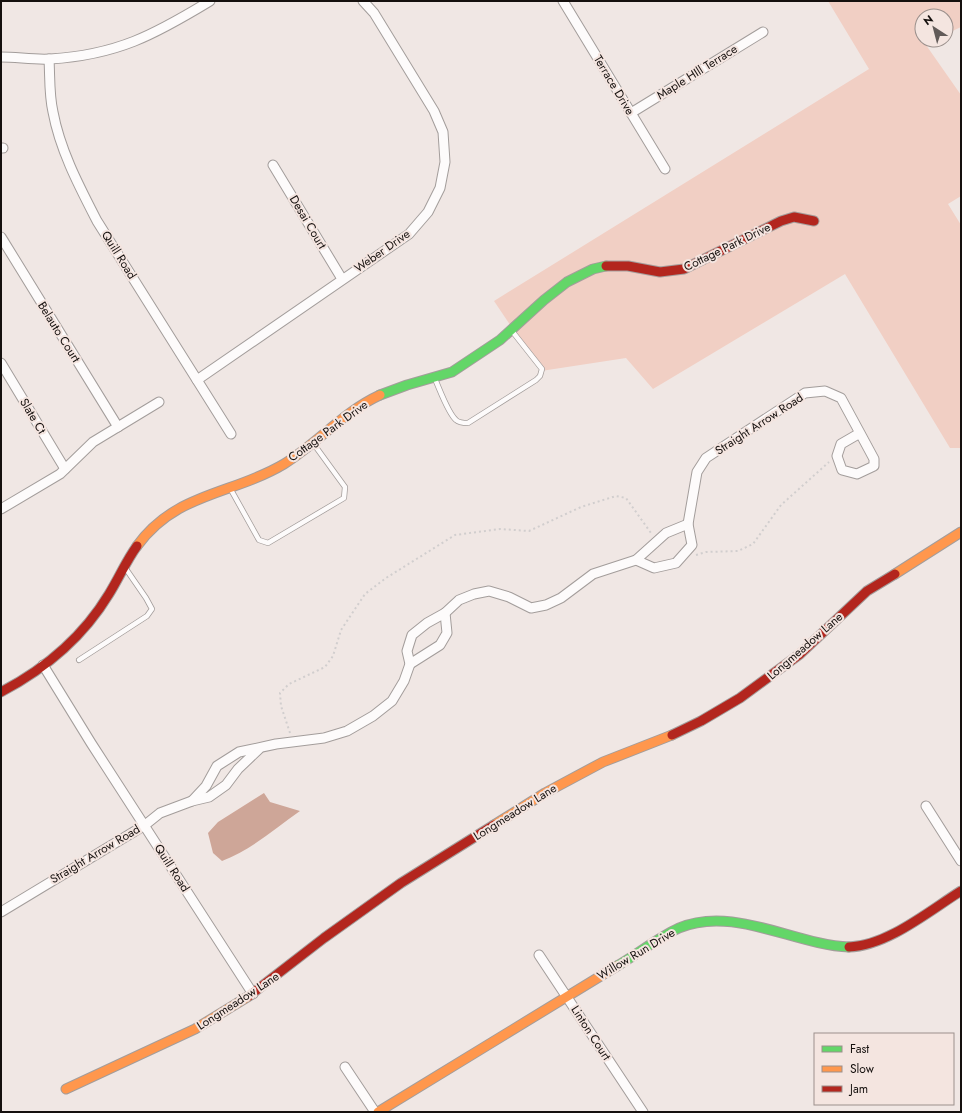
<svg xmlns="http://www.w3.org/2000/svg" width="962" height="1113" font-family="Jost,sans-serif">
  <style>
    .green { fill: #f1cfc4 }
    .water { fill: #cea698 }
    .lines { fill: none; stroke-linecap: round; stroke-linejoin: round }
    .lane-casing { stroke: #a39d9b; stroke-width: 6 }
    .street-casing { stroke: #a39d9b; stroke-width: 11 }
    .fast-casing { stroke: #a39d9b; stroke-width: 11 }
    .slow-casing { stroke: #a39d9b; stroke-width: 11 }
    .jam-casing { stroke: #a39d9b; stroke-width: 11 }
    .path { stroke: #d1cece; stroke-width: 2; stroke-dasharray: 2 3; stroke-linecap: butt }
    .lane { stroke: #fdfbfb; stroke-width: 4.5 }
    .street { stroke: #fdfbfb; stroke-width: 9 }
    .fast { stroke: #63d668; stroke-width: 9 }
    .slow { stroke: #ff974d; stroke-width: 9 }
    .jam { stroke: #b3261e; stroke-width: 9 }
    .labels { text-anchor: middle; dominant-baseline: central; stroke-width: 4; stroke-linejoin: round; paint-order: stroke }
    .street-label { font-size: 12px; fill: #15100e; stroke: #f4e5e0 }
  </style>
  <rect width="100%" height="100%" fill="#f0e7e4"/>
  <path class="green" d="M828 1H961V27L946 34V16H922V40H935L926 45 961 95V196L948 204 961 225V448H950L845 274 653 389 626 358 541 371 494 301 869 69Z"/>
  <path class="water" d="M264 793 270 802 300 811C276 828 251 850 222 861L213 853 208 833 218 822Z"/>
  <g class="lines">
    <g class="lane-casing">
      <g id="lane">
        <path d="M435 379C440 390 448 413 456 420 459 423 464 423 468 423L536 380 540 376 542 369 512 331"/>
        <path d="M230 488 259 540 268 543 344 498 345 487 313 443"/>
        <path d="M79 660 147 616 152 609 146 598 126 569"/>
      </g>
    </g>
    <g class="street-casing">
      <g id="street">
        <path d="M563 1 665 169"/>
        <path d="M1 57C17 57 34 60 50 59 117 55 154 35 210 1"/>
        <path d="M49 59C50 76 49 95 53 112 60 150 79 186 97 221L231 434"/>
        <path d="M631 113 763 32"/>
        <path d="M1 148H3"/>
        <path d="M273 165 342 279"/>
        <path d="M1 237 118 427"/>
        <path d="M1 363 65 469"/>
        <path d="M197 380 409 234 428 212 440 188 445 162 443 132 434 111 374 13 363 1"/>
        <path d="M1 509 60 474 93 442 159 402"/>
        <path d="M636 560 654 568 676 563 692 545 688 524 697 472 706 458 805 393 825 391 841 398 860 433 841 444 837 456 842 470 857 474 874 466V459L860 433"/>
        <path d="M410 664 440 645 447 633 445 613"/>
        <path d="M43 665 91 743 253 994"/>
        <path d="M192 801 206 786 217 766 239 752 276 744 324 738 347 731 373 716 392 701 404 681 410 664 407 651 412 635 427 623 445 613 459 600 474 594 489 591 509 597 531 608 546 605 561 598 593 574 636 560 666 533 688 524"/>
        <path d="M926 806 961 861"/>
        <path d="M1 912 145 825 160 813 192 801 209 797 226 785 238 769 259 749"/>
        <path d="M539 955 643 1112"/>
        <path d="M345 1067 375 1112"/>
      </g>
    </g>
    <g class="fast-casing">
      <g id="fast">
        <path d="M380 395 407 385 452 372 500 340 544 300 567 282 593 269 606 266"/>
        <path d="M617 966C636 955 659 937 679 928 733 905 795 945 849 947"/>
      </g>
    </g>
    <g class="slow-casing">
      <g id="slow">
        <path d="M137 546C176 492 232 495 284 464 318 443 343 412 380 395"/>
        <path d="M895 574 961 532"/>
        <path d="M494 825 545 793 603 762 672 735"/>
        <path d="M66 1089 195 1029 249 996"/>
        <path d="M378 1112 617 966"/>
      </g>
    </g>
    <g class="jam-casing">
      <g id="jam">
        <path d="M606 266H628L660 272 684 269 781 221 794 217 814 221"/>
        <path d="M1 692C45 669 83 637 109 594 119 578 126 561 137 546"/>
        <path d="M672 735 701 721 740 698 800 654 867 591 895 574"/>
        <path d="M849 947C887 946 929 911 961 891"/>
        <path d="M249 996 324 938 401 883 494 825"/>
      </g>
    </g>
    <g class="path">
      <path d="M696 555 706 552 738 551 753 544 781 505 829 462"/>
      <path d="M290 733 281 706 280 693 289 684 325 667 333 656 341 630 365 594 386 578 455 535 500 529 529 531 581 507 616 496 626 498 651 533"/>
    </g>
    <use href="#lane" class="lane"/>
    <use href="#street" class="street"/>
    <use href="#fast" class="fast"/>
    <use href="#slow" class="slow"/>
    <use href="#jam" class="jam"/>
  </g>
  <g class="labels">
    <g class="street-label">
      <text transform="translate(697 72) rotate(-32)">Maple HIll Terrace</text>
      <text transform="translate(614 85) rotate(59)">Terrace Drive</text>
      <text transform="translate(308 222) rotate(59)">Desai Court</text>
      <text transform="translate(727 247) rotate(-26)">Cottage Park Drive</text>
      <text transform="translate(382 251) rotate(-35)">Weber Drive</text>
      <text transform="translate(119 255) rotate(58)">Quill Road</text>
      <text transform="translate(59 332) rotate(58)">Belauto Court</text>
      <text transform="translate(33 416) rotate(59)">Slate Ct</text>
      <text transform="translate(759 424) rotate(-33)">Straight Arrow Road</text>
      <text transform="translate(328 431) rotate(-36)">Cottage Park Drive</text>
      <text transform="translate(805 646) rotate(-41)">Longmeadow Lane</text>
      <text transform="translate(515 812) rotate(-32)">Longmeadow Lane</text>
      <text transform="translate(95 854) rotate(-31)">Straight Arrow Road</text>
      <text transform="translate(172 868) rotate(57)">Quill Road</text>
      <text transform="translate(636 954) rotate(-31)">Willow Run Drive</text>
      <text transform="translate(238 1001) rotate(-33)">Longmeadow Lane</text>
      <text transform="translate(591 1033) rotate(57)">Linton Court</text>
    </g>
  </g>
  <rect width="962" height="1113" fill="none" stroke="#15100e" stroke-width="4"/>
  <rect x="814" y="1033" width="140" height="72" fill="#f4e5e0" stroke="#9b908c"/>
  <rect x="822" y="1046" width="20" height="6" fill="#63d668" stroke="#9b908c"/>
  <text x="850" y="1053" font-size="12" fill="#15100e">Fast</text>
  <rect x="822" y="1066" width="20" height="6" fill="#ff974d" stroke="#9b908c"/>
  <text x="850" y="1073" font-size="12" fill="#15100e">Slow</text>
  <rect x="822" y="1086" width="20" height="6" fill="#b3261e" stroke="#9b908c"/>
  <text x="850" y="1093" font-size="12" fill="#15100e">Jam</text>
  <g transform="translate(934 28) rotate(324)"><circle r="19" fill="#f4e5e0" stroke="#9b908c"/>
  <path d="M0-3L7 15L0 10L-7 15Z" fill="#625b59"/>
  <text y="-6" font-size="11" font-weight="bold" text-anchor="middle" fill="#15100e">N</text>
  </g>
</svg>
